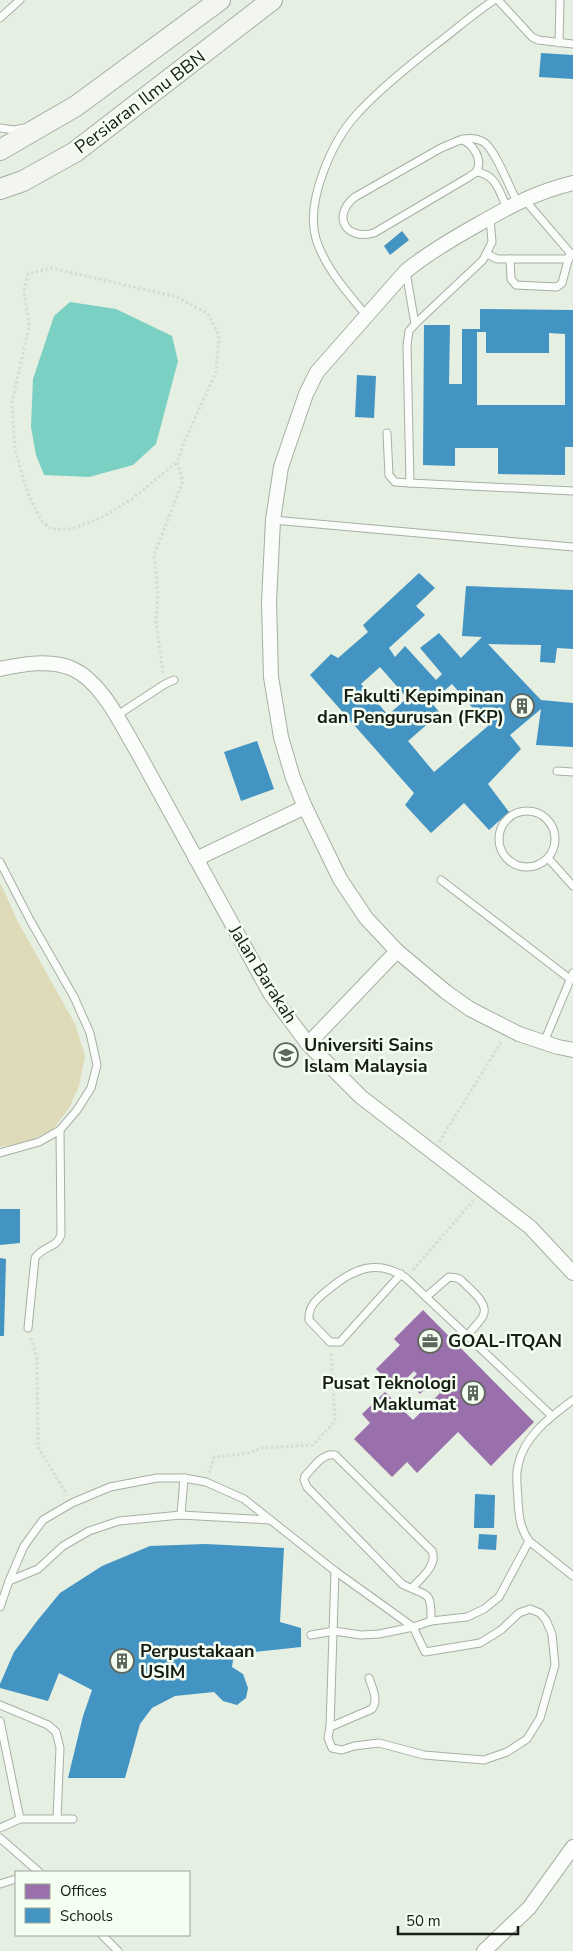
<svg xmlns="http://www.w3.org/2000/svg" width="573" height="1951" font-family="'Nunito Sans',sans-serif">
  <style>
    .green { fill: #dfdab8 }
    .water { fill: #7ad0c2 }
    .offices { fill: #9970ab }
    .schools { fill: #4393c3; fill-rule: evenodd }
    .lines { fill: none; stroke-linecap: round; stroke-linejoin: round }
    .lane-casing { stroke: #a7afa5; stroke-width: 9 }
    .street-casing { stroke: #a7afa5; stroke-width: 16 }
    .secondary-casing { stroke: #a7afa5; stroke-width: 22 }
    .path { stroke: #d8dbd7; stroke-width: 3; stroke-dasharray: 2.5 2.5; stroke-linecap: butt }
    .lane { stroke: #fbfdfb; stroke-width: 7 }
    .street { stroke: #fbfdfb; stroke-width: 14 }
    .secondary { stroke: #f3f5f0; stroke-width: 20 }
    .labels { text-anchor: middle; dominant-baseline: central; stroke-width: 5; stroke-linejoin: round; paint-order: stroke }
    .street-label { font-size: 18px; fill: #171d15; stroke: #f4fef1 }
    .poi-label { font-size: 18px; font-weight: bold; fill: #171d15; stroke: #f4fef1; text-anchor: start }
  </style>
  <rect width="100%" height="100%" fill="#e5efe2"/>
  <path class="green" d="M0 882 17 920 75 1024 85 1056 79 1086 69 1108 54 1128 26 1143 0 1147Z"/>
  <path class="water" d="M70 302 116 309 172 336 178 361 156 444 133 465 89 477 44 475 36 455 31 427 33 379 54 316Z"/>
  <path class="offices" d="M423 1310 534 1422 491 1466 458 1432 417 1473 407 1462 392 1477 354 1439 370 1423 362 1414 385 1392 413 1420 440 1393 431 1383 420 1394 409 1382 417 1374 414 1371 396 1389 376 1369 400 1345 394 1339Z"/>
  <g class="schools">
    <path d="M541 53 573 55V79L539 77Z"/>
    <path d="M402 231 409 240 390 255 384 246Z"/>
    <path d="M480 309 573 310V447H565V475L498 474V448H455V466L423 465 424 325H450L449 384H462V329H480ZM477 332H486V353H549V333L565 334V405H477Z"/>
    <path d="M357 375 376 376 374 418 355 417Z"/>
    <path d="M419 573 435 588 416 606 425 615 389 648 395 657 405 646 436 680 442 674 420 648 439 633 461 658 482 637 462 636 466 586 573 590V649L557 648 555 663 540 662 541 645 488 644 541 700 573 703V747L536 745 541 709 510 735 521 749 488 784 509 812 489 830 464 803 431 833 405 805 414 793 310 675 331 654 338 658 368 632 363 625ZM380 667 407 698 388 715 361 684ZM452 684 488 726 434 772 408 741 440 713 431 702Z"/>
    <path d="M257 741 274 789 241 801 224 752Z"/>
    <path d="M0 1209H20V1243L0 1245Z"/>
    <path d="M0 1258 6 1259 4 1336H0Z"/>
    <path d="M475 1494 495 1495 494 1528H474Z"/>
    <path d="M479 1534 497 1535 496 1550 478 1549Z"/>
    <path d="M205 1544 284 1548 280 1622 301 1628V1647L234 1654 232 1667 243 1674 248 1688 246 1698 237 1705 223 1701 214 1692 175 1696 152 1708 140 1724 125 1778H68L83 1716 92 1690 59 1673 48 1701 0 1688V1684L14 1652 37 1621 60 1593 102 1566 150 1546Z"/>
  </g>
  <g class="lines">
    <g class="lane-casing">
      <g id="lane">
        <path d="M498 0 532 37 538 40 573 44"/>
        <path d="M0 18 20 0"/>
        <path d="M559 43 560 0"/>
        <path d="M0 128 14 130 24 128"/>
        <path d="M463 139C471 138 478 138 485 143 496 152 510 188 517 202"/>
        <path d="M460 140C472 141 484 160 476 172 474 174 471 175 469 177L374 233C346 241 331 216 355 197L441 148Z"/>
        <path d="M476 172C496 174 499 191 507 208"/>
        <path d="M524 199 572 255"/>
        <path d="M490 218 492 242 483 260 415 324 409 331 407 345 410 483 573 491"/>
        <path d="M487 254 497 259H569"/>
        <path d="M510 259 511 279 516 285 557 287 562 283 570 253"/>
        <path d="M406 272 415 324"/>
        <path d="M366 315C347 292 325 268 316 239 305 202 332 141 357 114 380 89 408 67 434 46 454 31 473 14 494 0"/>
        <path d="M387 433 389 475 395 482 410 483"/>
        <path d="M273 520 573 547"/>
        <path d="M116 716 165 684 174 680"/>
        <path d="M557 771 573 772"/>
        <circle cx="527" cy="839" r="28"/>
        <path d="M548 858 573 886"/>
        <path d="M0 862 30 920 74 997 90 1033 97 1065 91 1088 77 1110 60 1130 39 1142 0 1153"/>
        <path d="M441 880 570 979"/>
        <path d="M544 1042 573 973"/>
        <path d="M401 1274 340 1342H330L309 1320C308 1305 318 1298 329 1289 353 1269 377 1258 406 1278L552 1416"/>
        <path d="M426 1297 449 1277 457 1278 461 1280C468 1288 490 1303 483 1316 480 1322 472 1329 468 1335"/>
        <path d="M28 1328 35 1258C42 1246 56 1249 61 1235L60 1130"/>
        <path d="M181 1515 184 1478"/>
        <path d="M529 1541 573 1576"/>
        <path d="M9 1581 38 1569 63 1546 89 1531 119 1521 181 1515 270 1520"/>
        <path d="M412 1588C421 1578 438 1565 432 1551L335 1455C323 1452 313 1468 305 1476L304 1480 307 1487 402 1584C426 1597 432 1588 431 1621"/>
        <path d="M0 1607 9 1581 24 1546 43 1520 72 1503 110 1487 157 1478H184L206 1482 244 1499 335 1571 413 1627 431 1621 467 1617 484 1609 499 1597 529 1541C520 1528 519 1517 518 1501 518 1490 515 1477 518 1466 523 1437 550 1417 573 1400"/>
        <path d="M311 1635 334 1631 361 1635 379 1634 413 1627 425 1652 480 1643 501 1630 519 1613 530 1609 540 1613 546 1620 552 1634 555 1665 540 1718 527 1739 507 1752 484 1760 424 1755 379 1743 354 1746 342 1750 332 1748 328 1738 330 1727 335 1571"/>
        <path d="M0 1705 48 1725 56 1732 60 1748 57 1818"/>
        <path d="M0 1721 20 1819"/>
        <path d="M330 1727 372 1709C379 1699 372 1688 369 1678"/>
        <path d="M0 1828 20 1819H73"/>
        <path d="M0 1838 39 1872"/>
        <path d="M0 1884 16 1879"/>
        <path d="M102 1935 118 1951"/>
      </g>
    </g>
    <g class="street-casing">
      <g id="street">
        <path d="M573 183C536 192 510 206 477 225 452 239 428 253 406 271L317 372 306 394 281 467 273 520 269 602 271 677 281 737 293 778 305 807 340 879 366 918 397 951 446 992 470 1009 519 1034 558 1047 573 1050"/>
        <path d="M0 669C23 664 51 659 73 669 102 682 122 726 137 751L270 993 308 1044 361 1097 530 1227 573 1273"/>
        <path d="M196 859 305 807"/>
        <path d="M308 1044 397 951"/>
        <path d="M484 1951 529 1908 573 1847"/>
      </g>
    </g>
    <g class="secondary-casing">
      <g id="secondary">
        <path d="M0 150 76 106 220 0"/>
        <path d="M0 189 23 181 75 152 272 0"/>
      </g>
    </g>
    <g class="path">
      <path d="M163 673 156 622 158 594 154 555 183 481 177 462 185 440 216 372 219 335 208 314 177 297 51 268 28 274 24 290 29 326 12 403 15 450 28 494 42 521 51 529H71L101 518 132 499 177 462"/>
      <path d="M439 1142 502 1041"/>
      <path d="M413 1270 473 1201"/>
      <path d="M31 1338 37 1358 38 1447 67 1495"/>
      <path d="M209 1473 214 1457 250 1453 261 1448 313 1445 335 1421 331 1352"/>
    </g>
    <use href="#lane" class="lane"/>
    <use href="#street" class="street"/>
    <use href="#secondary" class="secondary"/>
  </g>
  <defs>
    <g id="building-ring" transform="scale(1.25)"><circle r="9.5" fill="#f4fef1" stroke="#5f665d" stroke-width="1.5"/><path d="M-4-6H4V6H1V3H-1V6H-4ZM-2.5-4.3h1.7v1.8h-1.7ZM.8-4.3h1.7v1.8H.8ZM-2.5-1h1.7V.8h-1.7ZM.8-1h1.7V.8H.8Z" fill="#5f665d"/></g>
    <g id="university-ring" transform="scale(1.25)"><circle r="9.5" fill="#f4fef1" stroke="#5f665d" stroke-width="1.5"/><path d="M0-5L7-2L0 1L-7-2ZM-4 1L0 2.5L4 1V4Q0 6-4 4Z" fill="#5f665d"/></g>
    <g id="office-ring" transform="scale(1.25)"><circle r="9.5" fill="#f4fef1" stroke="#5f665d" stroke-width="1.5"/><path d="M-6-3h4V-5.5h4V-3h4V5H-6ZM-1-4.5V-3h2v-1.5ZM-6 0V1H6V0Z" fill="#5f665d"/></g>
  </defs>
  <g fill-rule="evenodd">
    <use href="#building-ring" x="522" y="706"/>
    <use href="#university-ring" x="286" y="1055"/>
    <use href="#office-ring" x="430" y="1341"/>
    <use href="#building-ring" x="473" y="1393"/>
    <use href="#building-ring" x="122" y="1661"/>
  </g>
  <g class="labels">
    <g class="street-label">
      <text transform="translate(140 102) rotate(-37)">Persiaran Ilmu BBN</text>
      <text transform="translate(263 974) rotate(58)">Jalan Barakah</text>
    </g>
    <g class="poi-label">
      <text x="504" y="696" text-anchor="end">Fakulti Kepimpinan<tspan x="504" dy="21">dan Pengurusan (FKP)</tspan></text>
      <text x="304" y="1045">Universiti Sains<tspan x="304" dy="21">Islam Malaysia</tspan></text>
      <text x="448" y="1341">GOAL-ITQAN</text>
      <text x="456" y="1383" text-anchor="end">Pusat Teknologi<tspan x="456" dy="21">Maklumat</tspan></text>
      <text x="140" y="1651">Perpustakaan<tspan x="140" dy="21">USIM</tspan></text>
    </g>
  </g>
  <rect x="15" y="1871" width="175" height="65" fill="#f4fef1" stroke="#9ca499"/>
  <rect x="25" y="1884" width="25" height="15" fill="#9970ab" stroke="#9ca499"/>
  <text x="60" y="1896" font-size="15" fill="#171d15">Offices</text>
  <rect x="25" y="1908" width="25" height="15" fill="#4393c3" stroke="#9ca499"/>
  <text x="60" y="1921" font-size="15" fill="#171d15">Schools</text>
  <path d="M398 1926v8h120v-8" fill="none" stroke="#171d15" stroke-width="2.5"/>
  <text x="406" y="1926" font-size="15" fill="#171d15" stroke="#f4fef1" stroke-width="4" paint-order="stroke">50 m</text>
</svg>
